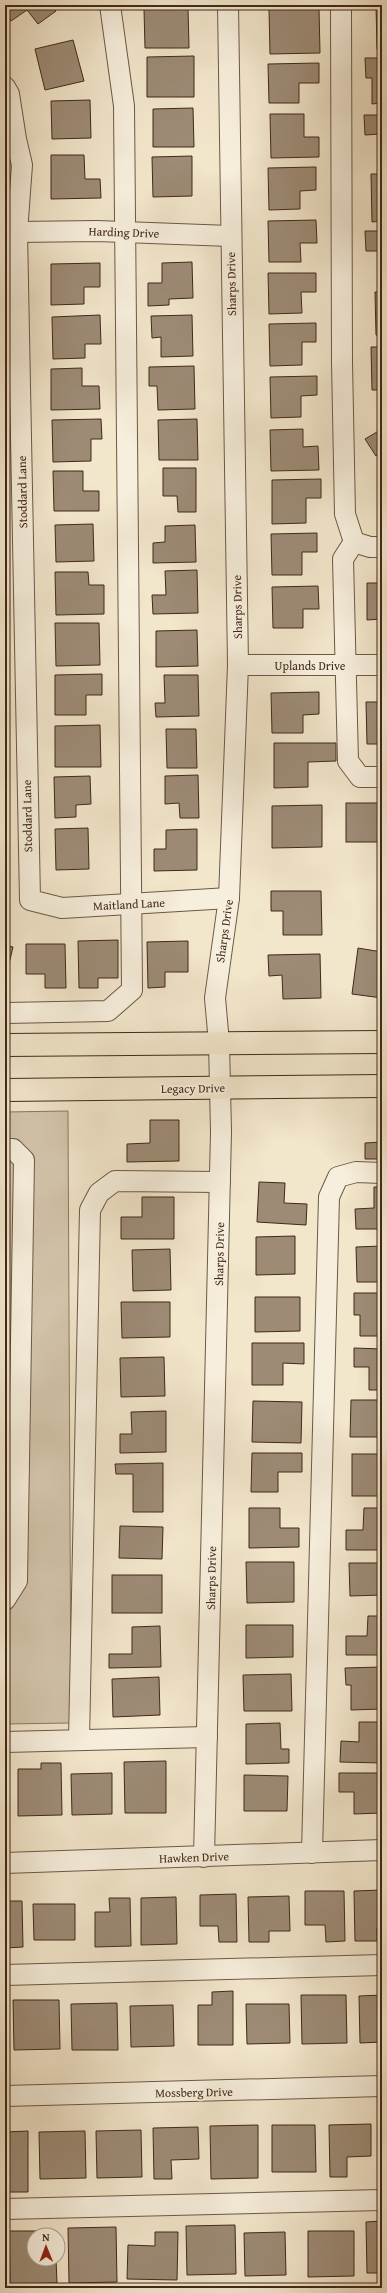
<svg xmlns="http://www.w3.org/2000/svg" width="387" height="2293" font-family="'Gentium Book Plus',serif">
  <style>
    .green { fill: #d4c6ad; stroke: #8a7863 }
    .building { fill: #9d8b76; stroke: #412919 }
    .lines { fill: none; stroke-linecap: round; stroke-linejoin: round }
    .minor-casing { stroke: #6d5846; stroke-width: 22 }
    .major-casing { stroke: #412919; stroke-width: 24 }
    .minor { stroke: #f7efdd; stroke-width: 20 }
    .major { stroke: #f2e6cb; stroke-width: 22 }
    .labels { text-anchor: middle; dominant-baseline: central; stroke-width: 4; stroke-linejoin: round; paint-order: stroke }
    .street-label { font-size: 12px; fill: #412919; stroke: #f7efdd }
  </style>
  <rect width="100%" height="100%" fill="#f2e6cb"/>
  <filter id="stains"><feTurbulence type="fractalNoise" baseFrequency=".005" numOctaves="4"/><feColorMatrix values="0 0 0 0 .2 0 0 0 0 .09 0 0 0 0 .02 0 0 0 .5 -.17"/></filter>
  <radialGradient id="worn" r=".72"><stop offset=".6" stop-color="#630" stop-opacity="0"/><stop offset="1" stop-color="#630" stop-opacity=".3"/></radialGradient>
  <path class="green" d="M68 1111 71 1723 5 1724V1112Z"/>
  <g class="building">
    <path d="M5 5H52L56 11 38 24 27 10 11 21 5 13Z"/>
    <path d="M376 5H382V49H377Z"/>
    <path d="M188 8 189 48H145L144 9Z"/>
    <path d="M269 9H319L320 53 270 54Z"/>
    <path d="M73 40 84 81 45 90 35 49Z"/>
    <path d="M194 56V97H147V57Z"/>
    <path d="M365 58H382V103L372 104V78H366Z"/>
    <path d="M319 63V83H299V103H269L268 64Z"/>
    <path d="M90 100 91 138 52 139 51 101Z"/>
    <path d="M193 108 194 147H153V109Z"/>
    <path d="M270 114H304V137H319V157L271 158Z"/>
    <path d="M364 115H382V163L381 134 365 135Z"/>
    <path d="M51 155H84L85 179H100L101 198 51 199Z"/>
    <path d="M192 156V196L153 197 152 157Z"/>
    <path d="M316 167V190L300 191V209L269 210 268 168Z"/>
    <path d="M371 174H382V221L372 222Z"/>
    <path d="M316 220 317 243H300L301 262H269L268 221Z"/>
    <path d="M365 231H382V277L381 251H366Z"/>
    <path d="M192 262 193 298 169 299V305L148 306V283H162V263Z"/>
    <path d="M100 263V287H84V304L51 305V264Z"/>
    <path d="M268 273H316V292H301L302 313 269 314Z"/>
    <path d="M375 292H382V335H376Z"/>
    <path d="M100 315 101 344H85V358L53 359 52 317Z"/>
    <path d="M192 315 193 356 161 357V337L152 338 151 316Z"/>
    <path d="M316 323V342H302V365L270 366 269 324Z"/>
    <path d="M371 347H382V390H372Z"/>
    <path d="M194 366 195 409 158 410 157 386H149V367Z"/>
    <path d="M82 368V386H99L100 409 51 410V369Z"/>
    <path d="M317 376V395L301 396V417L271 418 270 377Z"/>
    <path d="M101 419 102 439H91V461L53 462 52 420Z"/>
    <path d="M197 419 198 460H159L158 420Z"/>
    <path d="M303 429V447L318 446 319 470 271 471 270 430Z"/>
    <path d="M382 429V454L381 453 376 456 365 439Z"/>
    <path d="M163 468H196V512H178L177 496H163Z"/>
    <path d="M53 471H83V491H99V511H54Z"/>
    <path d="M321 479V498H306V523L272 524V480Z"/>
    <path d="M93 524 94 561 56 562 55 525Z"/>
    <path d="M195 525 196 562 153 563V543L165 542V526Z"/>
    <path d="M317 533V552H302V575H272L271 534Z"/>
    <path d="M197 570 198 613 153 614 152 595H166L165 571Z"/>
    <path d="M55 572H88L89 585H104V614L56 615Z"/>
    <path d="M367 583H382V619L367 620Z"/>
    <path d="M318 586 319 609H303V628H273L272 587Z"/>
    <path d="M55 623H99L100 665 56 666Z"/>
    <path d="M197 630 198 666 156 667V631Z"/>
    <path d="M102 674V695H86V715H55V675Z"/>
    <path d="M164 675H198L199 716 156 717 155 703H165Z"/>
    <path d="M319 692V714L303 715V733H272L271 693Z"/>
    <path d="M366 702H382V744H367Z"/>
    <path d="M100 725 101 767H55V726Z"/>
    <path d="M166 729H196L197 768H167Z"/>
    <path d="M274 743H336V761L308 762V787L274 788Z"/>
    <path d="M198 775 199 818H180L179 803 165 804V776Z"/>
    <path d="M90 776 91 804 76 805V817L55 818 54 777Z"/>
    <rect x="346" y="803" width="36" height="39"/>
    <path d="M322 805V847L272 848V806Z"/>
    <path d="M88 828 89 869 56 870 55 829Z"/>
    <path d="M197 829V870L154 871V849H166V830Z"/>
    <path d="M271 891H321L322 935H283V911H271Z"/>
    <path d="M118 940V978H98V988H79L78 941Z"/>
    <path d="M188 941V972H165V987L148 988 147 942Z"/>
    <path d="M26 944H65L66 988H45V974H26Z"/>
    <path d="M5 945 13 947 5 981Z"/>
    <path d="M358 948 382 952V998L352 994Z"/>
    <path d="M320 954 321 998 283 999 282 975 269 976 268 955Z"/>
    <path d="M150 1120H179V1161L127 1162V1144L150 1143Z"/>
    <path d="M380 1123H382V1159H365V1143L381 1142Z"/>
    <path d="M259 1182 285 1183 284 1203 307 1204 306 1225 257 1222Z"/>
    <path d="M374 1187H382V1229H356L355 1209 374 1208Z"/>
    <path d="M142 1197H174V1239H121V1217H142Z"/>
    <path d="M295 1236V1274L256 1275V1237Z"/>
    <path d="M382 1246V1282H357L356 1247Z"/>
    <path d="M170 1249 171 1290 133 1291 132 1250Z"/>
    <path d="M354 1293H382V1336H360V1315H354Z"/>
    <path d="M255 1297H300V1331L255 1332Z"/>
    <path d="M121 1302H170V1337L122 1338Z"/>
    <path d="M252 1343H304V1364L283 1363V1385H252Z"/>
    <path d="M354 1348 382 1349V1390H369V1367H354Z"/>
    <path d="M164 1357 165 1396 121 1397 120 1358Z"/>
    <path d="M351 1400H382V1437H350Z"/>
    <path d="M253 1401 302 1402 301 1443 252 1442Z"/>
    <path d="M166 1411V1452L120 1453V1434H132L131 1412Z"/>
    <path d="M252 1453H302V1472H278V1492H251Z"/>
    <rect x="352" y="1454" width="30" height="42"/>
    <path d="M163 1463V1512H133V1474H116L115 1464Z"/>
    <path d="M249 1508H280V1528H299V1547L249 1548Z"/>
    <path d="M364 1508H382V1550H346V1530H363Z"/>
    <path d="M120 1526 163 1527 162 1559 119 1558Z"/>
    <path d="M246 1562H294V1602L247 1603Z"/>
    <path d="M349 1563H382V1595L350 1596Z"/>
    <rect x="112" y="1575" width="50" height="38"/>
    <path d="M368 1616H382V1655H346V1636H367Z"/>
    <path d="M246 1625H293V1657L246 1658Z"/>
    <path d="M160 1626 161 1667 109 1668V1654H132V1627Z"/>
    <path d="M382 1667V1709L351 1710V1685H346L345 1668Z"/>
    <path d="M291 1674 292 1711H244L243 1675Z"/>
    <path d="M159 1677 160 1715 113 1717 112 1679Z"/>
    <path d="M359 1722H382V1763L340 1762 341 1741 359 1742Z"/>
    <path d="M280 1723 281 1749H289V1763L246 1764V1724Z"/>
    <path d="M166 1761V1813H125L124 1762Z"/>
    <path d="M41 1763H61L62 1815 18 1816V1769H41Z"/>
    <rect x="5" y="1766" width="2" height="51"/>
    <path d="M112 1773V1814L72 1815 71 1774Z"/>
    <path d="M339 1773H382V1813L354 1814V1792H339Z"/>
    <path d="M244 1775 288 1776 287 1811H244Z"/>
    <path d="M382 1890V1928H377V1941H355L354 1891Z"/>
    <path d="M305 1891H344L345 1941 326 1942 325 1925H305Z"/>
    <path d="M236 1894 237 1942H219L218 1926H200V1895Z"/>
    <path d="M289 1896 290 1931H269V1942H249L248 1897Z"/>
    <path d="M176 1897 177 1944 141 1945V1898Z"/>
    <path d="M109 1898H130L131 1946 95 1947V1912H110Z"/>
    <path d="M5 1901H22L23 1947 5 1948Z"/>
    <path d="M33 1904H75V1940H34Z"/>
    <path d="M233 1991V2045H198V2005H212V1992Z"/>
    <path d="M301 1995H346L347 2043 302 2044Z"/>
    <path d="M382 1995V2042L360 2043 359 1996Z"/>
    <path d="M13 2000H59L60 2049 14 2050Z"/>
    <path d="M117 2003 118 2050H72L71 2004Z"/>
    <path d="M246 2004H289L290 2043 247 2044Z"/>
    <path d="M173 2005 174 2046 131 2047 130 2006Z"/>
    <path d="M371 2124V2156L347 2157V2177H330L329 2125Z"/>
    <path d="M258 2125V2178L211 2179 210 2126Z"/>
    <path d="M272 2125H315L316 2172H272Z"/>
    <path d="M198 2127 199 2159 171 2160 172 2179H154L153 2128Z"/>
    <path d="M141 2130 142 2177 97 2178 96 2131Z"/>
    <path d="M28 2131V2192H5V2132Z"/>
    <path d="M85 2131 86 2178 40 2179 39 2132Z"/>
    <path d="M382 2221V2273H367L366 2222Z"/>
    <path d="M235 2225 236 2274 187 2275 186 2226Z"/>
    <path d="M116 2227 117 2282 69 2283 68 2228Z"/>
    <path d="M9 2231H56V2235H34V2259H56L57 2283 10 2284Z"/>
    <path d="M308 2231H354V2276L308 2277Z"/>
    <path d="M155 2232H178L177 2280 127 2279 128 2245 155 2246Z"/>
    <path d="M285 2232 286 2275 245 2276 244 2233Z"/>
  </g>
  <g class="lines">
    <g class="minor-casing">
      <g id="minor">
        <path d="M341 5 342 362 345 514 354 542 370 547H382"/>
        <path d="M5 87 9 94 16 139 22 165 17 232 30 900 62 908 229 898"/>
        <path d="M17 232 97 231 230 236"/>
        <path d="M354 542 343 559 348 761 360 777H382"/>
        <path d="M238 665H382"/>
        <path d="M5 1013 108 1011 132 990 124 106 110 5"/>
        <path d="M5 1149H13L24 1160 17 1581 5 1600"/>
        <path d="M79 1740 90 1210 99 1193 115 1181 220 1182"/>
        <path d="M5 1742 207 1737"/>
        <path d="M312 1853 329 1197 338 1177 356 1172 382 1173"/>
        <path d="M204 1857 221 1132 219 1043 215 998 229 898 238 665 228 5"/>
        <path d="M5 1863 382 1850"/>
        <path d="M5 1975 382 1965"/>
        <path d="M5 2096 382 2086"/>
        <path d="M5 2209 382 2200"/>
      </g>
    </g>
    <g class="major-casing">
      <g id="major">
        <path d="M5 1045 382 1042"/>
        <path d="M5 1090 382 1086"/>
      </g>
    </g>
    <use href="#minor" class="minor"/>
    <use href="#major" class="major"/>
  </g>
  <g class="labels">
    <g class="street-label">
      <text transform="translate(124 232) rotate(2)">Harding Drive</text>
      <text transform="translate(231 284) rotate(-91)">Sharps Drive</text>
      <text transform="translate(22 492) rotate(-91)">Stoddard Lane</text>
      <text transform="translate(237 607) rotate(-91)">Sharps Drive</text>
      <text x="310" y="665">Uplands Drive</text>
      <text transform="translate(27 816) rotate(-91)">Stoddard Lane</text>
      <text transform="translate(129 904) rotate(-3)">Maitland Lane</text>
      <text transform="translate(224 931) rotate(-82)">Sharps Drive</text>
      <text transform="translate(193 1088) rotate(-1)">Legacy Drive</text>
      <text transform="translate(219 1254) rotate(-89)">Sharps Drive</text>
      <text transform="translate(211 1578) rotate(-89)">Sharps Drive</text>
      <text transform="translate(194 1857) rotate(-2)">Hawken Drive</text>
      <text transform="translate(194 2092) rotate(-1)">Mossberg Drive</text>
    </g>
  </g>
  <rect width="387" height="2293" fill="none" stroke="#f2e6cb" stroke-width="20"/>
  <rect x="6" y="6" width="375" height="2281" fill="none" stroke="#412919" stroke-width="2"/>
  <rect x="10" y="10" width="367" height="2273" fill="none" stroke="#412919"/>
  <g transform="translate(46 2247) rotate(359)"><circle r="19" fill="#f7efdd" stroke="#aea08f"/>
  <path d="M0-3L7 15L0 10L-7 15Z" fill="#8f2418"/>
  <text y="-6" font-size="11" font-weight="bold" text-anchor="middle" fill="#412919">N</text>
  </g>
  <rect width="100%" height="100%" filter="url(#stains)"/>
  <rect width="100%" height="100%" fill="url(#worn)"/>
</svg>
